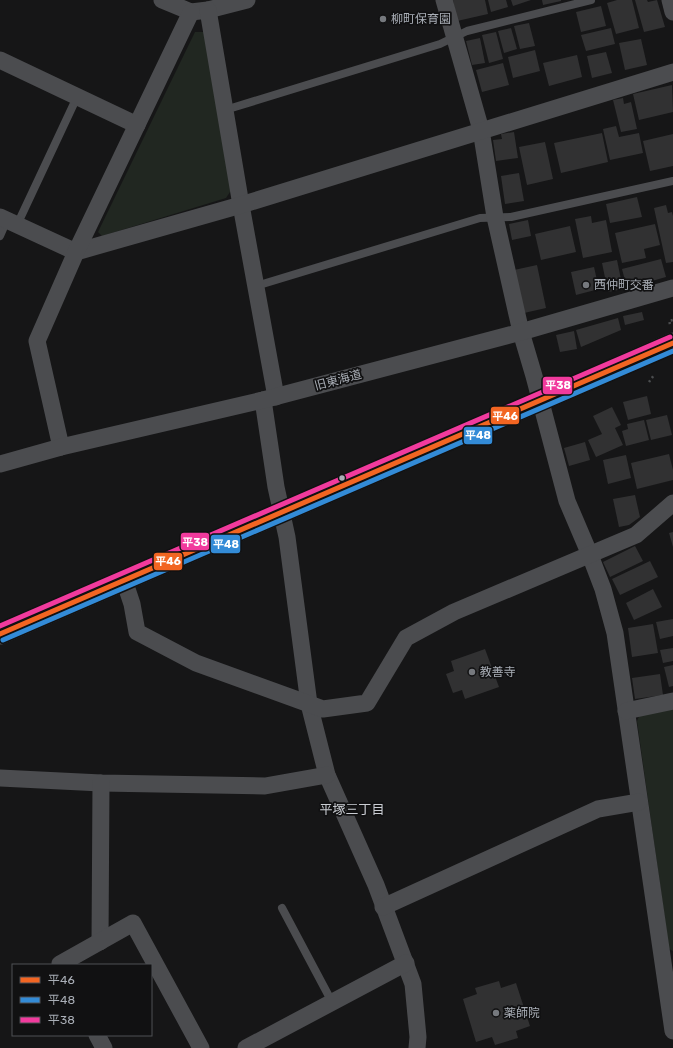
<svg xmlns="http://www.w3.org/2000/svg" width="673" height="1048" font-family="Rubik,'Noto Sans JP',sans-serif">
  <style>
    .green { fill: #212721 }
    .building { fill: #313132 }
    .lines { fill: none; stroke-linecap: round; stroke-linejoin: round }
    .path { stroke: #4c4e50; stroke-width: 2.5; stroke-dasharray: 2 3; stroke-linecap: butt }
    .service { stroke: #4b4c4f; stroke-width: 8 }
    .minor { stroke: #4b4c4f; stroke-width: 17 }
    .tertiary { stroke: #4b4c4f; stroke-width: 21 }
    .bus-1-casing { stroke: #111112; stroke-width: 8 }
    .bus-2-casing { stroke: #111112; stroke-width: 8 }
    .bus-3-casing { stroke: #111112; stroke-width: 8 }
    .bus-1 { stroke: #f26522; stroke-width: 5 }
    .bus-2 { stroke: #338bd7; stroke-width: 5 }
    .bus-3 { stroke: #f13a9d; stroke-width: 5 }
    .poi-dot { fill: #76797e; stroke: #111112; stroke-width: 1.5 }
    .bus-dot { fill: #a9aeb6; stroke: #111112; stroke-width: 1.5 }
    .labels { text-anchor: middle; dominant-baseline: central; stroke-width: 3.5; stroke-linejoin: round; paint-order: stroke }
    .poi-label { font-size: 12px; fill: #a9aeb6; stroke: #111112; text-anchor: start }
    .street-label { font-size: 12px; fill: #a9aeb6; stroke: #111112 }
    .neighbourhood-label { font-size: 13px; fill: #cacdd3; stroke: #111112 }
    .line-badge { stroke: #111112; stroke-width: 1.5 }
    .badge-label { font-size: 11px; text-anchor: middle; font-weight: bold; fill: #fff }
  </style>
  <rect width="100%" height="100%" fill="#161617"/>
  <g class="green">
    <path d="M195 32H204L232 189 226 198 102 236 98 232Z"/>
    <path d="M673 708V951L669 949 637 721 640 714Z"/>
  </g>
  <g class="building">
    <path d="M453 0H485L488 14 457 21Z"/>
    <path d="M488 0H506L508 7 491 12Z"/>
    <path d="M511 0H531L513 6Z"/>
    <path d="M542 0H561V1L543 5Z"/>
    <path d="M617 0H632L639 28 616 34 607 3Z"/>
    <path d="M635 0H647L648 2 657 0 665 27 644 32Z"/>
    <path d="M601 6 606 26 581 32 576 12Z"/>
    <path d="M529 23 535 46 520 49 514 26Z"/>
    <path d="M511 28 517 49 504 53 498 31Z"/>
    <path d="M611 28 615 44 586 51 581 35Z"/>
    <path d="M496 32 503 59 489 63 482 35Z"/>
    <path d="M480 38 485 63 472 65 466 41Z"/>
    <path d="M641 39 647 65 625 70 619 43Z"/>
    <path d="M535 50 540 71 513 78 508 57Z"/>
    <path d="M606 52 612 73 592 78 587 56Z"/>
    <path d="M577 55 582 77 549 86 543 63Z"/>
    <path d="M503 63 509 85 482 92 476 70Z"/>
    <path d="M672 85 673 112 639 120 633 94Z"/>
    <path d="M623 98 624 104 631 102 637 129 621 132 613 100Z"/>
    <path d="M616 126 619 137 639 133 643 153 610 160 603 129Z"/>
    <path d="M514 132 518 158 496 161 493 140 502 139 501 134Z"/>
    <path d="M602 133 608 162 561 173 554 143Z"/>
    <path d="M673 134V166L650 171 643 141Z"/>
    <path d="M545 142 553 179 527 185 519 147Z"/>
    <path d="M519 173 524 201 505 204 501 176Z"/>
    <path d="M637 197 642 217 610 223 606 204Z"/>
    <path d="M666 205 668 213 672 212 673 216V262L666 263 654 208Z"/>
    <path d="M591 216 592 223 606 220 612 252 583 258 575 219Z"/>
    <path d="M528 220 531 236 512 240 509 224Z"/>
    <path d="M655 224 660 245 644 249 646 258 622 263 615 233Z"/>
    <path d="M570 226 576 252 541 260 535 234Z"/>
    <path d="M661 259 666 277 627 288 622 269Z"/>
    <path d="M617 260 623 289 608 292 602 263Z"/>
    <path d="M537 265 546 308 524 313 514 270Z"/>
    <path d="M594 267 599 289 576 295 571 272Z"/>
    <path d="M642 312 644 320 625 325 623 316Z"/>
    <path d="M618 318 621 330 581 347 576 330Z"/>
    <path d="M574 331 577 349 560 352 556 335Z"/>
    <path d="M647 396 651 414 628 420 623 402Z"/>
    <path d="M612 407 621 425 615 428 623 445 596 457 588 440 602 434 593 416Z"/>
    <path d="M667 415 672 435 651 440 646 420Z"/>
    <path d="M644 420 649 440 626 446 622 431 628 429 627 424Z"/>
    <path d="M585 442 590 460 569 466 564 448Z"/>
    <path d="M669 454 673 470V480L637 489 631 463Z"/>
    <path d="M626 455 631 478 608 484 603 460Z"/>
    <path d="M635 495 640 517 629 525 619 527 613 499Z"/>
    <path d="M673 532V547L669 533Z"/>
    <path d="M635 546 643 561 610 577 603 562Z"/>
    <path d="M650 561 658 577 620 595 612 579Z"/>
    <path d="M653 589 662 607 634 620 626 603Z"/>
    <path d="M673 619V636L660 639 656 622Z"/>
    <path d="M653 624 658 653 632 657 628 628Z"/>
    <path d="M673 648V661L663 663 660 650Z"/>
    <path d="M485 649 499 687 465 699 462 690 453 693 446 674 454 671 451 661Z"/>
    <path d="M673 665V686L669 687 664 667Z"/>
    <path d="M660 674 663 695 635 699 632 678Z"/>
    <path d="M499 981 501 988 516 983 530 1026 516 1031 518 1038 495 1045 492 1037 476 1042 463 999 477 994 475 988Z"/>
  </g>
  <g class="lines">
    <g class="path">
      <path d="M670 324 669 321 673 320"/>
      <path d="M649 382 654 375"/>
    </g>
    <g class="service">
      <path d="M225 110 440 44 467 31 591 0"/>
      <path d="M17 225 77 97"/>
      <path d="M0 236 7 220"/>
      <path d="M256 286 480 218 511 217 673 181"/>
      <path d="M282 908 332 1002"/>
    </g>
    <g class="minor">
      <path d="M162 0 191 12 208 10 247 0"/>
      <path d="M444 0 481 130 495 217 521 332 534 376 567 501 590 555 603 589 615 633 673 1031"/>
      <path d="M670 0 673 12"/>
      <path d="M208 10 241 205 276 397"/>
      <path d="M0 60 137 125"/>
      <path d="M0 217 76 252 241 205 673 72"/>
      <path d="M263 400 276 487 287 537 309 704 327 775 376 885 413 984 418 1037 417 1048"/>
      <path d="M61 447 37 341 76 252 191 12"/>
      <path d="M0 464 61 447 263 400 521 332 673 288"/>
      <path d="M124 580 132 604 137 632 196 663 323 709 367 703 406 638 454 612 636 535 673 503"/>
      <path d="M626 711 673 701"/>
      <path d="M0 778 101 783 265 786 327 775"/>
      <path d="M383 907 598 809 639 802"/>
      <path d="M100 942 101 783"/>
      <path d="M60 965V964L133 923 201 1048"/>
      <path d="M97 1035 104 1048"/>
      <path d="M246 1048 406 963"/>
    </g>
    <path class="tertiary" d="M0 634C224 537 449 441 673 343"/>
    <g class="bus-1-casing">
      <path id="bus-1" d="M0 634 673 343"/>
    </g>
    <g class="bus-2-casing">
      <path id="bus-2" d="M3 640 673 351"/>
    </g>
    <g class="bus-3-casing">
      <path id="bus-3" d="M0 626 670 337"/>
    </g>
    <use href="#bus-1" class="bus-1"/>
    <use href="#bus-2" class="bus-2"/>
    <use href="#bus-3" class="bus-3"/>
  </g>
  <g class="poi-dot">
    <circle cx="383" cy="19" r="4"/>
    <circle cx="586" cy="285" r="4"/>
    <circle cx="472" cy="672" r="4"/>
    <circle cx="496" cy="1013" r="4"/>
  </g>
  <circle class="bus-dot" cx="342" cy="478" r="3.5"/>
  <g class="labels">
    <g class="poi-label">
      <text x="391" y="19">柳町保育園</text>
      <text x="594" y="285">西仲町交番</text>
      <text x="480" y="672">教善寺</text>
      <text x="504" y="1013">薬師院</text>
    </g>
    <g class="street-label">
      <text transform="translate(338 380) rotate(-15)">旧東海道</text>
    </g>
    <g class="neighbourhood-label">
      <text x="352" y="809">平塚三丁目</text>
    </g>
  </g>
  <g class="line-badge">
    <rect x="542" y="376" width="31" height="19" rx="4" fill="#f13a9d"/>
    <rect x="490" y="406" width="30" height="19" rx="4" fill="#f26522"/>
    <rect x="463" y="426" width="30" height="19" rx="4" fill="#338bd7"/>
    <rect x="180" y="532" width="30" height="19" rx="4" fill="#f13a9d"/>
    <rect x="210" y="534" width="31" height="20" rx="4" fill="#338bd7"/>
    <rect x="153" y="552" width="30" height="19" rx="4" fill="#f26522"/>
  </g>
  <g class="badge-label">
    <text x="558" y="389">平38</text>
    <text x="505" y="420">平46</text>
    <text x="478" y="439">平48</text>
    <text x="195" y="546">平38</text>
    <text x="226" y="548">平48</text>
    <text x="168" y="565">平46</text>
  </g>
  <rect x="12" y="964" width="140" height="72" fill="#111112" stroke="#4e5054"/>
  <rect x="20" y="977" width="20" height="6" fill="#f26522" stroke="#4e5054"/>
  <text x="48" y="984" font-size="12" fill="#a9aeb6">平46</text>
  <rect x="20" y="997" width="20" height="6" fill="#338bd7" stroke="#4e5054"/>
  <text x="48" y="1004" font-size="12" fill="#a9aeb6">平48</text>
  <rect x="20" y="1017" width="20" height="6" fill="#f13a9d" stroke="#4e5054"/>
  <text x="48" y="1024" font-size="12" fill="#a9aeb6">平38</text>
</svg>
